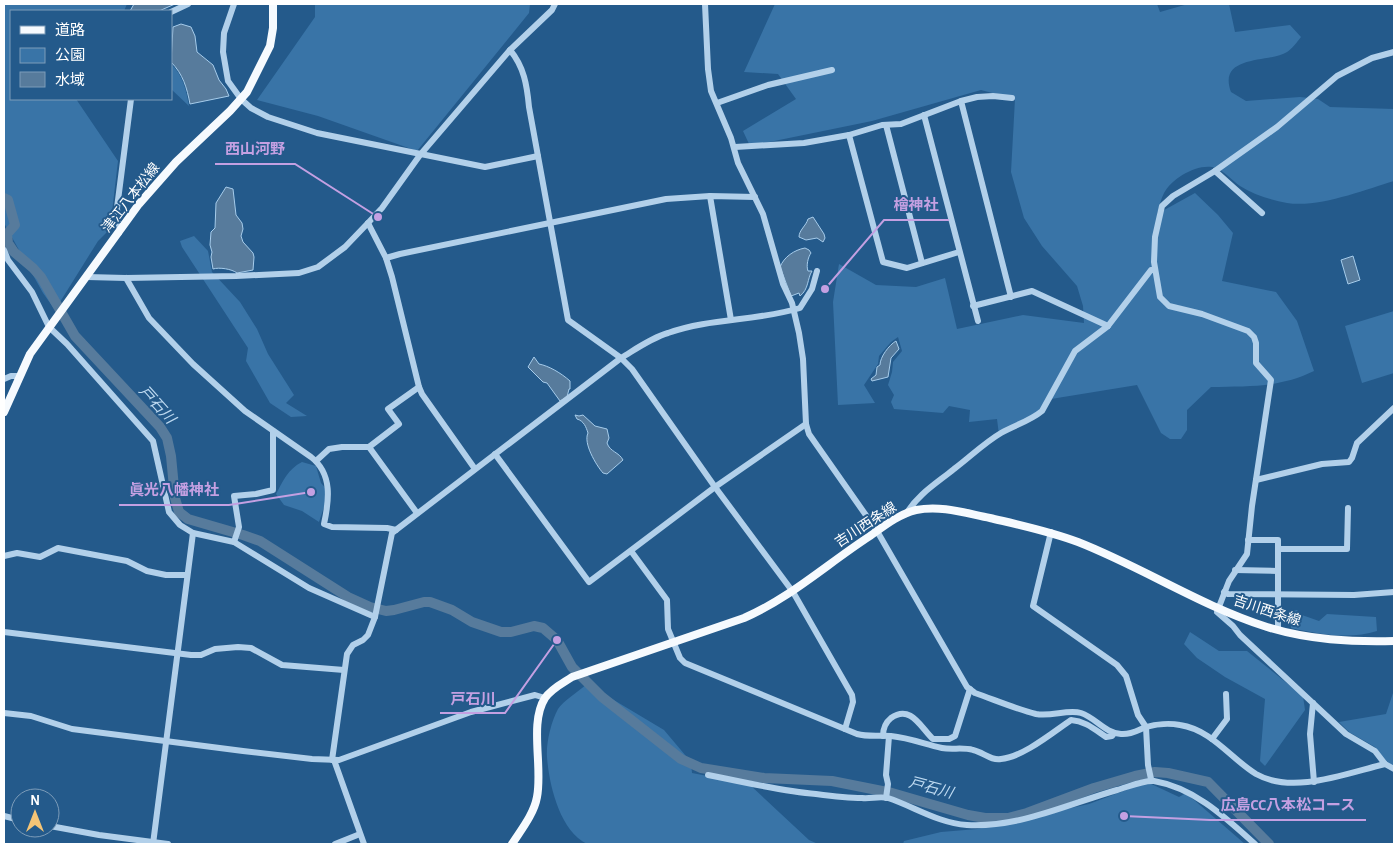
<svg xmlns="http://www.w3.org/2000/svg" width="1398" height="848" font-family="'Alegreya Sans','Noto Sans JP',sans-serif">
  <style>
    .green { fill: #3974a7 }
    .water { fill: #577b9c; stroke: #a6cceb }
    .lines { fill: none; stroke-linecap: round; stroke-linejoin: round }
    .river { stroke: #577b9c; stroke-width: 10 }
    .minor { stroke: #b2d0ea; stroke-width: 6 }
    .major { stroke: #f6fafe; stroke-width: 8 }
    .labels { text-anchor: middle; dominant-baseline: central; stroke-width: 4; stroke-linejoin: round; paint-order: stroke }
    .street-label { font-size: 14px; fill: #fff; stroke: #245a8b }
    .water-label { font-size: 15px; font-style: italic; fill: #bedaf1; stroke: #245a8b }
    .leader { fill: none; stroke: #c4a0e2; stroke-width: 2 }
    .callout-dot { fill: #c4a0e2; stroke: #245a8b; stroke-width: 2 }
    .callout-label { font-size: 15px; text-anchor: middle; font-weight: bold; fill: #c4a0e2; stroke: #245a8b; stroke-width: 4; stroke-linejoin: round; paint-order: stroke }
  </style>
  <rect width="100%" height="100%" fill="#245a8b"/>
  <g class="green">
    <path d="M4 4H127L124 11H11V99H76L118 161 110 229 98 241 55 310 43 293 4 223Z"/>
    <path d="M315 4H530L529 13 417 151 318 116 257 100 315 17Z"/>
    <path d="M775 4H1157L1160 12 1188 4H1229L1235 32 1290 25 1301 37C1297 42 1292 49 1287 52 1270 63 1217 54 1231 92L1246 101 1300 97 1318 99 1330 107 1394 109V181C1364 190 1319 208 1287 203 1271 200 1254 195 1240 186 1233 181 1224 171 1216 168 1199 162 1172 178 1164 193 1161 199 1159 207 1157 214L1195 193 1218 215 1233 233 1222 281 1276 292 1297 321 1314 371C1279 388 1249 386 1211 387L1187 410V430L1181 439H1170L1161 433 1137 385 1051 399 1037 414 999 435 997 419 969 422 970 410 949 406 943 413 894 409 891 402 894 395 888 385 892 372 893 362 902 351 898 337 891 342 879 356 878 364 864 385 875 403 838 405 833 302 839 264 876 285 916 287 945 278 957 329 1023 315 1084 323 1083 306 1077 286 1042 246 1024 218 1011 172 1015 99 981 90 872 121 750 146 743 131 796 99 778 74 744 72Z"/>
    <path d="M171 64C183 75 186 90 189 106L171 89Z"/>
    <path d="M194 236 208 251 212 272 240 302 257 329 268 354 294 395 286 403 307 416 291 417 270 403 246 361 248 348 182 247 180 241Z"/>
    <path d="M1394 311V373L1362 383 1345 326Z"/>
    <path d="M302 462 316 466 321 483 329 492 319 522 302 511 284 505 276 494C283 481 288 469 302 462Z"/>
    <path d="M1297 610 1302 615 1319 621 1327 614 1376 617 1377 631C1350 640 1318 634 1291 628L1290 612Z"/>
    <path d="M1190 632 1219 651H1247L1303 696 1305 710 1265 766 1260 761 1265 699 1225 677 1197 658 1184 644Z"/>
    <path d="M587 684 664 730 691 762 692 773 749 784 809 840 818 844H587C560 831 549 785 547 757 546 743 551 722 558 709 563 701 579 691 587 684Z"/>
    <path d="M1394 690V767L1387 763 1375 747 1349 732 1339 722 1386 714Z"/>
    <path d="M1147 782 1179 797 1186 793 1245 844H903L904 841 941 832 977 829 1089 804Z"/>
  </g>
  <g class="water">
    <path d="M134 4H175L159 11H130Z"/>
    <path d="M181 24 191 27 195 36 197 52 213 65 219 80 226 89 229 96 190 104C187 88 183 74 171 62L173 27Z"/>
    <path d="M226 187 233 189 236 215 242 223 243 229 241 236 243 242 253 253 254 257 253 270 237 273C232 269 219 267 213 269L211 257 212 252 210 245 211 232 215 228 216 203Z"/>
    <path d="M813 217 824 234 825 238 823 242 817 238 806 240 799 237C799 230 806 226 808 219Z"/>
    <path d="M805 248 809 250 811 253C808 257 806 266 808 271H812C807 279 809 289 800 296L799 293 791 296 780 267C784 257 794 250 805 248Z"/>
    <path d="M1353 256 1360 280 1348 284 1341 260Z"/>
    <path d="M896 341 899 349 891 358 888 377 872 381 871 379 876 375 877 367 880 365C880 357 889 345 896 341Z"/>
    <path d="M534 357 539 364C549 366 561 373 570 381V389H569L567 397 560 401 547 383 543 382 528 367Z"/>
    <path d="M575 415 579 416 583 415 595 426 607 429 609 438 607 443C610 452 619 452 623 460L607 474 603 473C596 465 583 443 588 433 586 427 584 421 577 419Z"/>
  </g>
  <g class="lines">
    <path class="river" d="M4 198 8 200 15 225 7 234 8 243 14 252 33 268 41 277 75 336 160 427 167 438 171 456 175 498 179 512 188 519 243 535 260 541 348 597 370 607 386 611 394 610 424 602H430L452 610 472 622 501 632H511L534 626 543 628 557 640 572 667 602 697 681 759 701 768 764 778 832 781 892 793 968 815 985 818H1008L1027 813 1094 788 1135 776 1155 772 1168 773 1208 782 1269 844"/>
    <g class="minor">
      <path d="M234 4 224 33 223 52 228 81 241 99 251 108 268 117 317 133 485 167 538 156"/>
      <path d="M705 4 708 69 711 91 731 138 738 163 763 214 783 284 792 303 799 333 803 359 806 424 809 434 877 531 967 687 975 693C995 700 1016 709 1036 714 1051 717 1068 709 1081 713 1096 718 1105 733 1121 734 1131 735 1138 730 1146 727 1156 724 1170 723 1180 725 1212 730 1230 758 1256 774 1293 795 1347 773 1385 764"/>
      <path d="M171 12 188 4"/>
      <path d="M510 50C524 67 527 85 529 107L568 320 621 358 632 369 715 487 793 592 852 695 853 702 845 729"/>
      <path d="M1394 52 1372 58 1337 76 1277 127 1215 171 1173 196 1162 206 1155 237 1154 262 1160 297 1169 306 1202 314 1248 331 1254 337 1256 343V363L1271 380 1252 506 1247 554 1229 581 1217 612 1233 626 1240 635 1346 734 1375 751 1385 764 1394 769"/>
      <path d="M961 101 1011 297"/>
      <path d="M717 103 768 85 832 70"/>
      <path d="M924 115 978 321"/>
      <path d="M886 125 922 263"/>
      <path d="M849 135 883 262 907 268 959 252"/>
      <path d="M735 147 804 143 849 135 882 125 901 124 961 101 977 97 993 96 1012 98"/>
      <path d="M1215 171 1262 213"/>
      <path d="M710 196 731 320"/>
      <path d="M368 223 386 258 392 277 419 387 422 394 475 469"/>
      <path d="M119 233 117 208 131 99"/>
      <path d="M4 250 8 260 32 292 49 327 67 344 153 441 169 512 180 525 193 533 234 542 309 588 375 617"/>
      <path d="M386 258 400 254 666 199 710 196 755 197"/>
      <path d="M87 277 126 278 236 276 299 273 318 267 345 247 368 223 382 208 420 155 510 50 552 10 555 4"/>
      <path d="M126 278 149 318 193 364 245 411 311 457C333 474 329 501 324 524L332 527 387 528 396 530"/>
      <path d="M973 306 1032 291 1108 326"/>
      <path d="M4 379 11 376H20"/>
      <path d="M369 447 417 513"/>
      <path d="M495 454 589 582 715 487 806 424"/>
      <path d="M316 461 329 449 342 447H369L399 424 388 409 419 387"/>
      <path d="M1256 480 1322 464 1349 462 1352 458 1357 443 1394 408"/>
      <path d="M906 514C918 494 937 483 954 469 970 457 984 443 1001 433 1015 425 1030 421 1042 411L1075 351 1108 326 1151 270H1155"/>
      <path d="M1051 532 1033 606 1117 665 1126 676 1138 715 1146 727 1148 765 1151 779"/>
      <path d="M1248 540H1278V549"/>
      <path d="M234 542 239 527 234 496 256 494 273 490V431"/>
      <path d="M631 551 667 600 668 629 680 658 685 663 857 734C868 737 879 735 891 736 910 738 924 744 942 748 952 750 963 747 973 750 983 752 991 761 1001 759 1023 757 1052 733 1071 720 1085 721 1094 729 1106 737L1112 736 1114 733"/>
      <path d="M4 556 17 553 40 557 58 548 127 561 147 571 166 575H187"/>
      <path d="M1235 570 1278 571"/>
      <path d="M1224 592 1228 594 1354 595 1394 592"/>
      <path d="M1278 630V549H1347L1348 508"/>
      <path d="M4 632 191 655H201L215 649 238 647 251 648 282 665 344 670"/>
      <path d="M1313 703 1310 734 1314 782"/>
      <path d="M4 713 31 716 72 729 243 751 312 759 339 760 471 712 535 695 545 698"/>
      <path d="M883 736C883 728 886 722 891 718 911 704 921 728 933 739H949L955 736 970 689"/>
      <path d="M1212 739 1227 719 1226 694"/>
      <path d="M332 760 347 654 353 645 363 640 368 635 375 617 392 533 621 358C636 349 651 338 668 333 710 318 757 321 800 308L812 289 817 271"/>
      <path d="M334 760 364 844"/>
      <path d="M708 775C744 782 780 791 816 794 831 796 846 798 862 798 870 799 880 796 888 798 915 807 938 823 967 825 1019 828 1068 804 1117 790 1128 787 1143 780 1154 781 1195 788 1226 818 1255 844"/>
      <path d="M886 798 888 784 886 775 889 736"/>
      <path d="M4 816 20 820"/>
      <path d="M50 826 99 835 168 844"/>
      <path d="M153 844 193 533"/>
      <path d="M335 844 360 834"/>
    </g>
    <g class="major">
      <path d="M4 412 30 354 139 204 176 162 230 111 247 92 270 46 273 28V4"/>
      <path d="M512 844C521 830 534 814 537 797 543 767 529 723 545 698 552 688 563 683 572 677L744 618C790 598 827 564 870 536 884 526 899 514 916 510 941 505 965 513 990 518 1020 525 1049 531 1078 542 1142 567 1201 606 1267 627 1309 640 1351 642 1394 641"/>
    </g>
  </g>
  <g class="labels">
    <g class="street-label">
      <text transform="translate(131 198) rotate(-52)">津江八本松線</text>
      <text transform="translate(866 525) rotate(-33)">吉川西条線</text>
      <text transform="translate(1267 611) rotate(18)">吉川西条線</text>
    </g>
    <g class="water-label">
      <text transform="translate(157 405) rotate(48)">戸石川</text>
      <text transform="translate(931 788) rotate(15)">戸石川</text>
    </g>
  </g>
  <path class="leader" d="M378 217L295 164H215M825 289L884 220H949M311 492L229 505H119M557 640L505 713H440M1124 816L1210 820H1366"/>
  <g class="callout-dot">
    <circle cx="378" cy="217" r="5"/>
    <circle cx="825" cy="289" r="5"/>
    <circle cx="311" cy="492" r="5"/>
    <circle cx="557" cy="640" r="5"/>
    <circle cx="1124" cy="816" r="5"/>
  </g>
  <g class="callout-label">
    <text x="255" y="154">西山河野</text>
    <text x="916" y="210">檜神社</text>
    <text x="174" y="495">眞光八幡神社</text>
    <text x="473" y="704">戸石川</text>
    <text x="1288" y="810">広島CC八本松コース</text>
  </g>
  <rect width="1398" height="848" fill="none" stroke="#ffffff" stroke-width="10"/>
  <rect x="10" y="10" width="162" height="90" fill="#245a8b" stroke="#7c9cb9"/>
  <rect x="20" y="26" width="25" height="8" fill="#f6fafe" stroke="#7c9cb9"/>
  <text x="55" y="35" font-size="15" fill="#ffffff">道路</text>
  <rect x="20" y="48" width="25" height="15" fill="#3974a7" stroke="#7c9cb9"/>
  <text x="55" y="60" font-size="15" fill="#ffffff">公園</text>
  <rect x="20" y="72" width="25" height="15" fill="#577b9c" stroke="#7c9cb9"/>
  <text x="55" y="85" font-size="15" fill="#ffffff">水域</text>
  <g transform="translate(35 813)"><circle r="24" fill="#245a8b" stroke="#7c9cb9"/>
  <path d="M0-4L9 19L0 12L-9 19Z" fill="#f4c476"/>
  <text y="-8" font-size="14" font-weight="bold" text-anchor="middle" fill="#ffffff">N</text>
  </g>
</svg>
